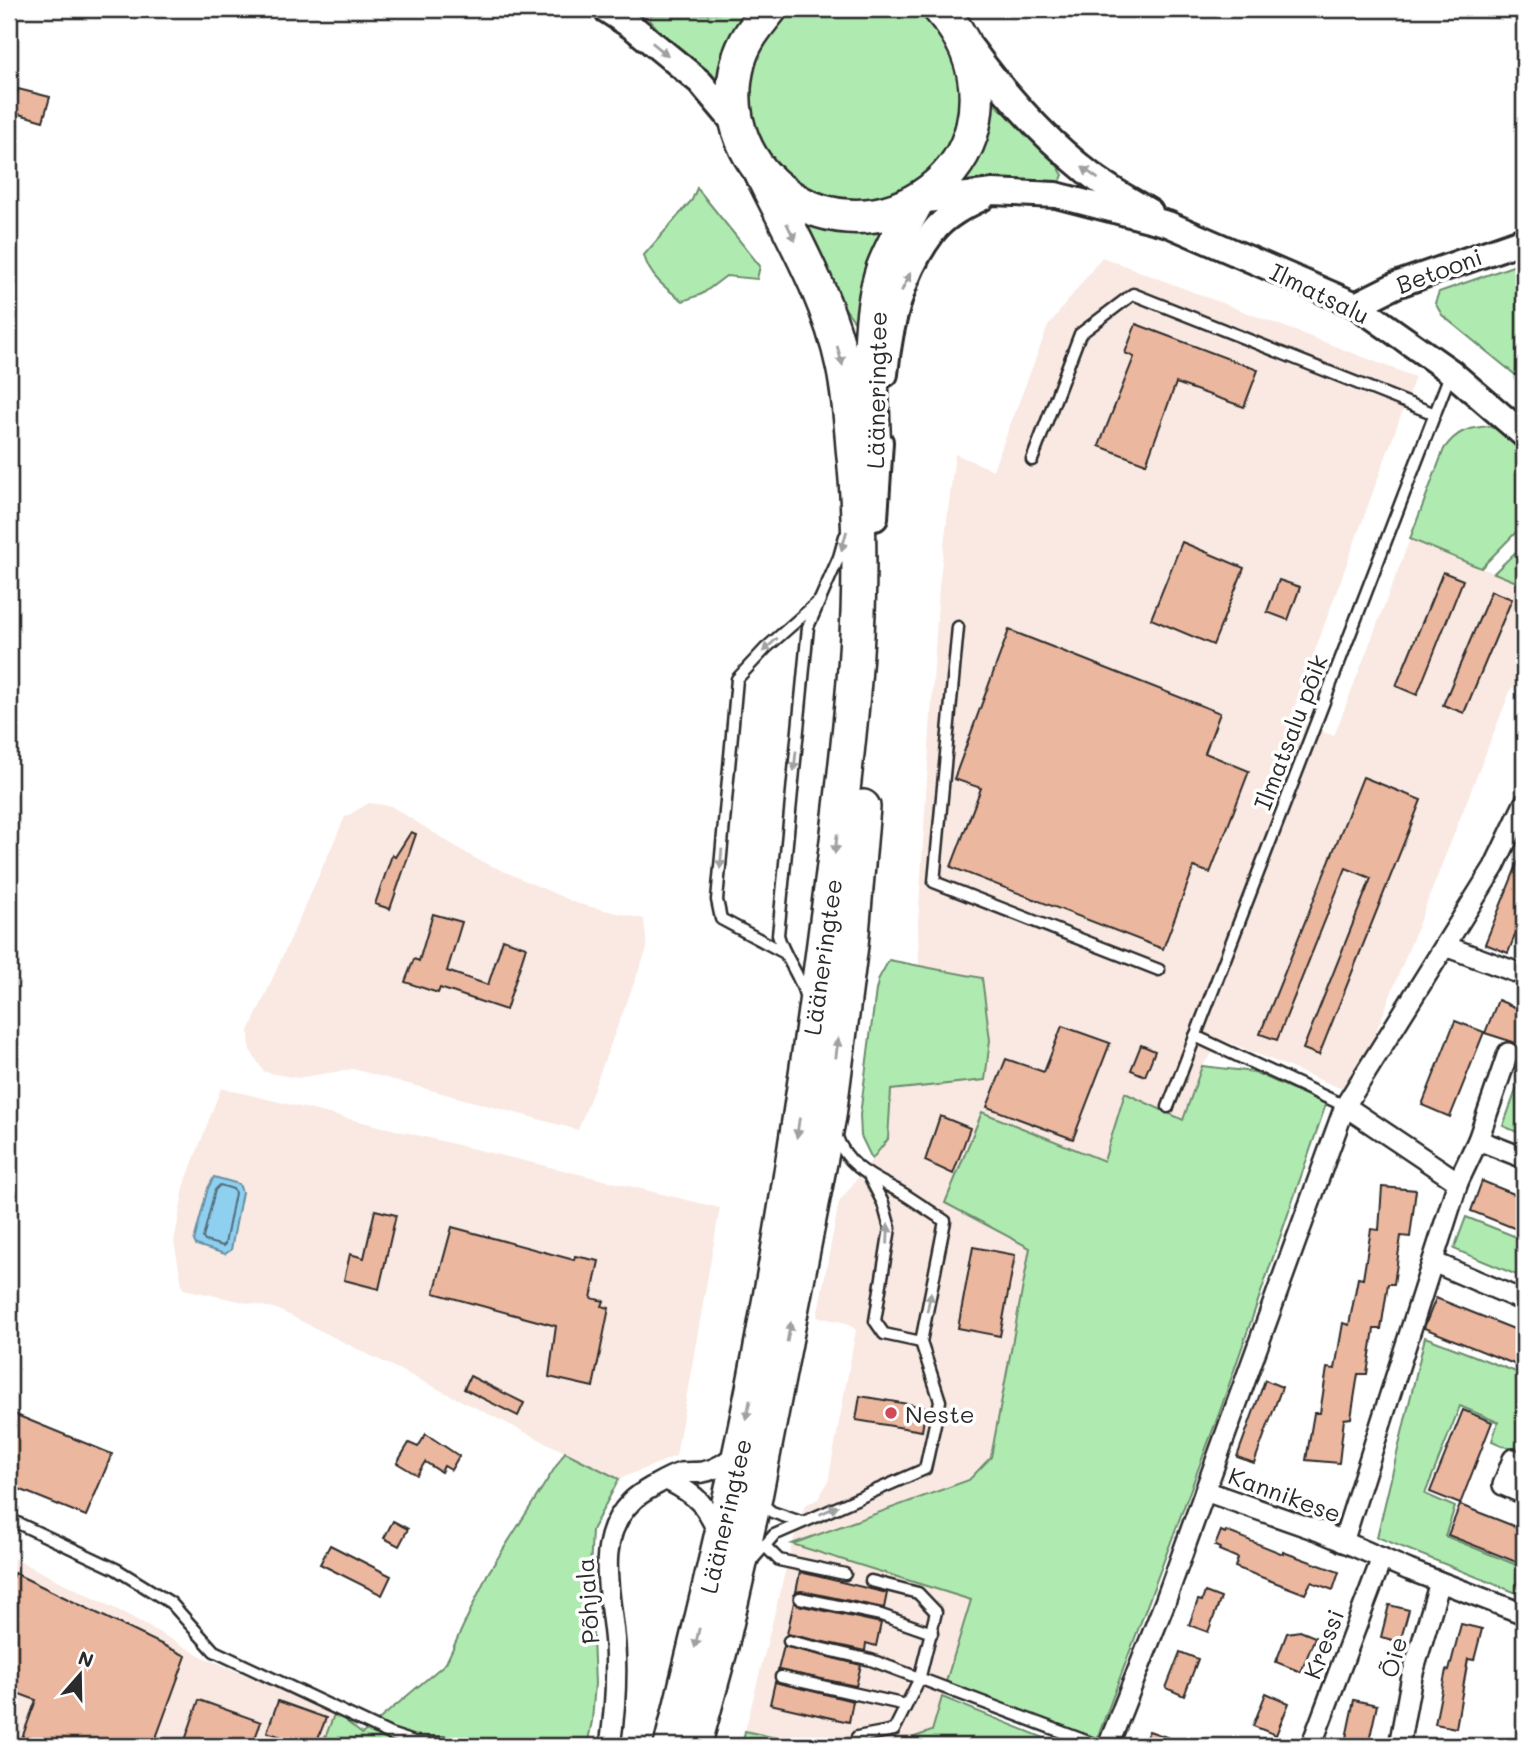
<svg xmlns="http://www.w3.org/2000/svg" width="1533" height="1755" font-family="Mali,sans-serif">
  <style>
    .built { fill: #f9e9e2 }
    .green { fill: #afebb0; stroke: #6d8b6e; stroke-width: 2 }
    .water { fill: #8fd0f0; stroke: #678ea1; stroke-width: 2 }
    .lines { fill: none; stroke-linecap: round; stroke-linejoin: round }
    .shore { stroke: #536d7a; stroke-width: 2 }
    .building { fill: #ecb79f; stroke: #2b2b2b; stroke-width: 2 }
    .service-casing { stroke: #2b2b2b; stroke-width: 15 }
    .minor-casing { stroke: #2b2b2b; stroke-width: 24 }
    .tertiary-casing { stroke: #2b2b2b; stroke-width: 30 }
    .trunk-casing { stroke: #2b2b2b; stroke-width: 38 }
    .service { stroke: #fff; stroke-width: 10 }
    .minor { stroke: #fff; stroke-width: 19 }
    .tertiary { stroke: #fff; stroke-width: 24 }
    .trunk { stroke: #fff; stroke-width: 33 }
    .oneway { fill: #a0a0a0 }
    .poi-dot { fill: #d1495b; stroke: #fff; stroke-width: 2.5 }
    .labels { text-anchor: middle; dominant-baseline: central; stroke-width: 7; stroke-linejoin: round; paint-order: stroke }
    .street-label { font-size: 24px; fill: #2b2b2b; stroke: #fff }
    .poi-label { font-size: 24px; fill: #2b2b2b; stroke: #fff; text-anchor: start }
  </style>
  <rect width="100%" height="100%" fill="#fff"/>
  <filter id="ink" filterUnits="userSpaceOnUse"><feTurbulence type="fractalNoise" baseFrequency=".0143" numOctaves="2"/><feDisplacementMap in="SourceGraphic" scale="14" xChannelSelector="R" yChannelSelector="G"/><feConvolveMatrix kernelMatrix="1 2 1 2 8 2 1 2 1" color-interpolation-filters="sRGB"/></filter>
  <g filter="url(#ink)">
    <g class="built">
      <path d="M1102 257 1415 377 1290 719 1334 736 1410 539 1524 585V673L1511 689 1352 1093 1223 1040 1202 1066 1183 1120 1125 1094 1105 1161 983 1112 1030 1248 991 1457 969 1480 793 1544 972 1601 932 1731 888 1746H812L745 1731 792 1544 805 1505 818 1499 828 1482 856 1330 847 1323 817 1317 839 1202 888 1139 891 1089 985 1080 990 1040 982 978 919 965 918 924 939 586 955 454 993 470 1048 326Z"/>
      <path d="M369 803 391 806 474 858 578 904 644 919 647 949 578 1130 353 1069 297 1078 264 1072 250 1050 249 1031 345 817Z"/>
      <path d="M221 1088 720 1208 676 1456 619 1479 277 1309 183 1289 174 1242 185 1183Z"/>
      <path d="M9 1556 128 1615 203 1657 335 1712 322 1746H9Z"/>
    </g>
    <g class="green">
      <path d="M750 9 724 87 668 41 649 19 651 15 714 14Z"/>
      <path d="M797 9H920L944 32 961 64 958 136 941 166 914 189 847 204 813 195 784 175 762 148 751 114V79L762 46 784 18Z"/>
      <path d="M992 102C1018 124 1046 145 1063 175L1060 182 1004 180 959 185Z"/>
      <path d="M697 188 760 266 757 279 726 276 702 294 683 301C665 288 649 276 644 255L692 200Z"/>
      <path d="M794 214 887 225 858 326 835 295Z"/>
      <path d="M1524 262V382L1442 315 1435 303 1439 292Z"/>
      <path d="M1489 426 1501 431 1524 451V524L1481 568 1410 539 1444 449C1456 431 1468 428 1489 426Z"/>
      <path d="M1524 544V585L1494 573Z"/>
      <path d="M889 960 982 978 990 1040 985 1080 891 1090 888 1139 872 1159 861 1136 860 1115 876 990 879 978Z"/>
      <path d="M1202 1066 1254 1072 1326 1104 1220 1411 1097 1739 945 1685 971 1600 792 1544 969 1480 991 1457 1030 1248 945 1203 982 1112 1104 1161 1125 1093 1183 1120Z"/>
      <path d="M1524 1068V1135L1503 1126Z"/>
      <path d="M1466 1217 1524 1240V1278L1454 1249Z"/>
      <path d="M1425 1337 1524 1375V1455L1492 1441 1498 1422 1460 1406 1425 1494 1455 1507 1445 1536 1524 1568V1596L1377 1537Z"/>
      <path d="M565 1452 619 1479 592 1530 590 1571 595 1683 592 1721 587 1746H322L335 1712 362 1734 446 1663 487 1575Z"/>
      <path d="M942 1697 1064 1746H888L932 1731Z"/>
      <path d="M745 1731 812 1746H742Z"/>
    </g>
    <path class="water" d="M214 1177 239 1184 242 1192 231 1250 225 1254 196 1245 194 1241 208 1188Z"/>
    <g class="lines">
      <path class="shore" d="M220 1185 233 1189 235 1193 225 1244 223 1246 205 1241 203 1238 215 1190Z"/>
    </g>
    <g class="building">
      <path d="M18 89 50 97 43 121 12 112Z"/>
      <path d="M1136 324 1258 370 1244 407 1176 383 1146 464 1099 446 1134 357 1125 353Z"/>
      <path d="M1182 542 1244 568 1213 645 1151 619Z"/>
      <path d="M1443 572 1463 580 1417 695 1396 686Z"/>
      <path d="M1279 580 1300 587 1288 620 1267 612Z"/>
      <path d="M1491 591 1512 599 1464 713 1443 705Z"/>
      <path d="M1009 630 1220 713 1205 753 1249 771 1210 873 1194 867 1163 949 951 867 981 788 954 779Z"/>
      <path d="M1363 777 1421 800 1319 1055 1303 1049 1371 878 1346 868 1277 1040 1260 1034Z"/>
      <path d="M411 832 416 834 390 909 375 904 392 855 395 857Z"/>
      <path d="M1523 850 1524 912 1508 953 1485 944Z"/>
      <path d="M433 914 462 922 447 971 488 985 503 939 526 947 506 1010 440 988 438 993 405 982 414 959 419 961Z"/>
      <path d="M1498 1000 1524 1011V1049L1513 1042 1485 1033Z"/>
      <path d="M1455 1021 1484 1032 1450 1117 1422 1105Z"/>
      <path d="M1062 1026 1110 1043 1073 1139 987 1107 1006 1059 1044 1072Z"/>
      <path d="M1141 1045 1155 1051 1145 1076 1131 1070Z"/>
      <path d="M940 1116 970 1128 953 1174 925 1161Z"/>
      <path d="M1482 1181 1524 1198V1232L1471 1211Z"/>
      <path d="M1382 1187 1416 1190 1410 1237 1401 1236 1394 1284H1388L1381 1329H1374L1367 1374H1358L1351 1418 1344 1419 1339 1463 1306 1460 1314 1413H1320L1327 1368 1335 1369 1343 1323 1349 1325 1358 1278 1363 1279 1371 1229 1379 1230Z"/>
      <path d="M375 1210 396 1215 379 1289 344 1280 350 1254 364 1258Z"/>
      <path d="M452 1227 574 1260 575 1256 599 1261 591 1298 604 1301 602 1306 609 1308 593 1387 549 1377 556 1326 434 1293Z"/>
      <path d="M973 1247 1015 1255 1000 1336 958 1328Z"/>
      <path d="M1436 1298 1524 1333V1368L1424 1328Z"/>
      <path d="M470 1376 524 1403 518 1416 464 1389Z"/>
      <path d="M1265 1380 1282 1387 1254 1463 1237 1457Z"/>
      <path d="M860 1396 926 1407 922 1431 856 1420Z"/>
      <path d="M1463 1410 1492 1422 1460 1504 1430 1492Z"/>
      <path d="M9 1412 112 1454 86 1516 9 1485Z"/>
      <path d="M426 1434 459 1456 451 1470 444 1466 441 1472 425 1462 417 1475 397 1463 409 1443 418 1447Z"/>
      <path d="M1460 1505 1524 1530V1565L1448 1535Z"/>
      <path d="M393 1521 408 1529 399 1546 384 1538Z"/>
      <path d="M1221 1531 1225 1533 1226 1531 1283 1554V1552L1339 1572 1333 1590 1311 1582 1305 1594 1235 1567 1238 1558 1219 1550 1220 1548 1215 1546Z"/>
      <path d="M330 1545 391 1576 382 1595 320 1564Z"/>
      <path d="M800 1572 887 1593 884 1608 802 1591 796 1592Z"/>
      <path d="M14 1573 186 1656 153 1746H19L36 1700 9 1690V1587Z"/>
      <path d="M1205 1592 1221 1598 1208 1632 1189 1625 1198 1600 1202 1601Z"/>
      <path d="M794 1602 798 1605 881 1623 876 1646 866 1643 865 1651 787 1634Z"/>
      <path d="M1389 1605 1409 1610 1400 1642 1381 1637Z"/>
      <path d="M1461 1624 1482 1629 1474 1660 1468 1659 1456 1728 1435 1724 1446 1670 1449 1671Z"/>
      <path d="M1300 1631 1315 1637 1301 1672 1276 1662 1287 1633Z"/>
      <path d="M784 1646 861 1665 856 1686 778 1670Z"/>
      <path d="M1180 1652 1198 1659 1184 1696 1166 1688Z"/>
      <path d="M775 1682 853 1701 849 1722 770 1704Z"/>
      <path d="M1266 1693 1289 1703 1276 1735 1253 1726Z"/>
      <path d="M199 1700 261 1722 252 1746H183Z"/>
      <path d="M1354 1700 1377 1705 1368 1746H1348L1350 1739 1346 1738Z"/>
      <path d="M278 1701 326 1718 315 1746H307L267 1732Z"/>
      <path d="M1149 1731 1187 1744 1186 1746H1142Z"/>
    </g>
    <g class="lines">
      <g class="service-casing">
        <g id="service">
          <path d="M1032 460 1080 334 1133 294 1435 414"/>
          <path d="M958 627 934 882 1159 970"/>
          <path d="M783 952 721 919 717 900 737 679 766 648 818 602"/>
          <path d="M805 995C799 973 784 957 778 935L808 627 839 557 845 536"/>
          <path d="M1195 1036 1345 1106"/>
          <path d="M1168 1107 1451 372"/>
          <path d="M870 1178 883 1203 890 1228 875 1321 884 1334 921 1342"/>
          <path d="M761 1503 772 1512 801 1522"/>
          <path d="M9 1519 116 1569 171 1603 214 1651 390 1734 414 1742 445 1743 461 1746"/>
          <path d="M764 1545 779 1560 845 1574"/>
          <path d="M753 1559 774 1535 925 1469 940 1401 921 1342 945 1221C931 1212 918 1203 904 1194 875 1178 848 1169 836 1135"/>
          <path d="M800 1598 881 1615 932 1633"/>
          <path d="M789 1641 871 1660 1099 1746"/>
          <path d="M781 1677 906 1705"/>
          <path d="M857 1737 894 1730 919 1680 936 1612 918 1593 871 1581"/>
        </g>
      </g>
      <g class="minor-casing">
        <g id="minor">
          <path d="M1445 946 1524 975"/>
          <path d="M1508 1053 1478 1140 1524 1158"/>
          <path d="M1458 1182 1478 1140"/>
          <path d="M1433 1262 1524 1301"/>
          <path d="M1513 1459 1503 1485 1524 1494"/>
          <path d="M667 1480C697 1495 707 1505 719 1536"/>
          <path d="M1205 1491 1345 1106 1494 867 1524 804"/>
          <path d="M1343 1542 1458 1182 1345 1106"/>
          <path d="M610 1746C615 1712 617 1680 615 1645 612 1597 592 1541 631 1502 639 1493 670 1476 681 1473 688 1472 696 1473 703 1472 718 1469 728 1461 740 1452"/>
          <path d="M1108 1746 1165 1602 1205 1491 1319 1531 1409 1570 1524 1614"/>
          <path d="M1311 1746 1382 1558"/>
          <path d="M1399 1746 1412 1676 1440 1582"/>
        </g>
      </g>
      <g class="tertiary-casing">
        <g id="tertiary">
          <path d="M605 9 634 28 700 82 737 126"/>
          <path d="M972 49C1004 93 1043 137 1086 171 1105 187 1129 199 1150 212"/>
          <path d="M918 201 993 192 1056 195 1168 224 1356 305 1451 372 1524 435"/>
          <path d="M1356 305 1396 285 1524 240"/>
          <path d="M885 374C890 323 902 273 933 232 945 216 965 206 982 198"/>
          <path d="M875 518 880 442"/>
        </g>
      </g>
      <g class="trunk-casing">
        <g id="trunk">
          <path d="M770 9C757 25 743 42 738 63 709 176 837 261 930 191 951 175 967 152 973 126 983 81 970 43 940 9"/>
          <path d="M874 459C873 400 864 326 883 269 892 245 905 224 917 201"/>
          <path d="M671 1746C704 1610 738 1474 763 1336 791 1185 813 1033 832 881 850 737 869 592 853 447 851 420 849 393 843 366 829 298 792 236 762 174"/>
          <path d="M694 1746 720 1651 755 1497 829 1116 851 945 863 807"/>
        </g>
      </g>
      <use href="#service" class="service"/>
      <use href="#minor" class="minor"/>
      <use href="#tertiary" class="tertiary"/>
      <use href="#trunk" class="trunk"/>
    </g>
    <defs><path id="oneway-solid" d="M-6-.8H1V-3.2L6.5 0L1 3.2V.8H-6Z" transform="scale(1.75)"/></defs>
    <g class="oneway">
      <use href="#oneway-solid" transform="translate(660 49) rotate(39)"/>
      <use href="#oneway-solid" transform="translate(1090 173) rotate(-144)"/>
      <use href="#oneway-solid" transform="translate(791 232) rotate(64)"/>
      <use href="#oneway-solid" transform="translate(906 282) rotate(-64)"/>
      <use href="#oneway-solid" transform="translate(840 356) rotate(74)"/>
      <use href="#oneway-solid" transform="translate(844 541) rotate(105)"/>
      <use href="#oneway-solid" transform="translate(770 645) rotate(137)"/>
      <use href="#oneway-solid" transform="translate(795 761) rotate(96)"/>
      <use href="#oneway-solid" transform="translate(836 844) rotate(97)"/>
      <use href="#oneway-solid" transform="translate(721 859) rotate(95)"/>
      <use href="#oneway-solid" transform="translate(837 1048) rotate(-83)"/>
      <use href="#oneway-solid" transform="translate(798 1128) rotate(98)"/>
      <use href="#oneway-solid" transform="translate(888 1234) rotate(-88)"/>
      <use href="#oneway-solid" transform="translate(929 1302) rotate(-79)"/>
      <use href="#oneway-solid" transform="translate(789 1332) rotate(-79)"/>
      <use href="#oneway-solid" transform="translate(748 1410) rotate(102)"/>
      <use href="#oneway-solid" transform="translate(829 1510) rotate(-25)"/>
      <use href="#oneway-solid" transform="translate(697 1638) rotate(103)"/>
    </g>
  </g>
  <circle class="poi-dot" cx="891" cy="1413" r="7"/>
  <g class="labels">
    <g class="street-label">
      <text transform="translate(1439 270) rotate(-20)">Betooni</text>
      <text transform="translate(1320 293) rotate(26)">Ilmatsalu</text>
      <text transform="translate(876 390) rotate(-89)">Lääneringtee</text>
      <text transform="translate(1290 732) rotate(-69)">Ilmatsalu põik</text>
      <text transform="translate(822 957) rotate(-82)">Lääneringtee</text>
      <text transform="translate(1285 1494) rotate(20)">Kannikese</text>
      <text transform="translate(725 1516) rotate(-77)">Lääneringtee</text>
      <text transform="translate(587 1601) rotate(-94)">Põhjala</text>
      <text transform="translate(1323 1644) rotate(-69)">Kressi</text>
      <text transform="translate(1393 1657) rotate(-75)">Õie</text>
    </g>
    <g class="poi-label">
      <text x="905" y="1413">Neste</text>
    </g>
  </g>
  <rect width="1533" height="1755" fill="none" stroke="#fff" stroke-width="35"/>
  <rect x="18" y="18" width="1498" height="1720" fill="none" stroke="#2b2b2b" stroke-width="2.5" filter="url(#ink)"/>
  <g transform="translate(80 1675) rotate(20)" stroke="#ffffff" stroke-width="5" paint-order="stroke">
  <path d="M0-5L12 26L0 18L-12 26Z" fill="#2b2b2b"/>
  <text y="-10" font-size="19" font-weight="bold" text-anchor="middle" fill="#2b2b2b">N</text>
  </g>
</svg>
